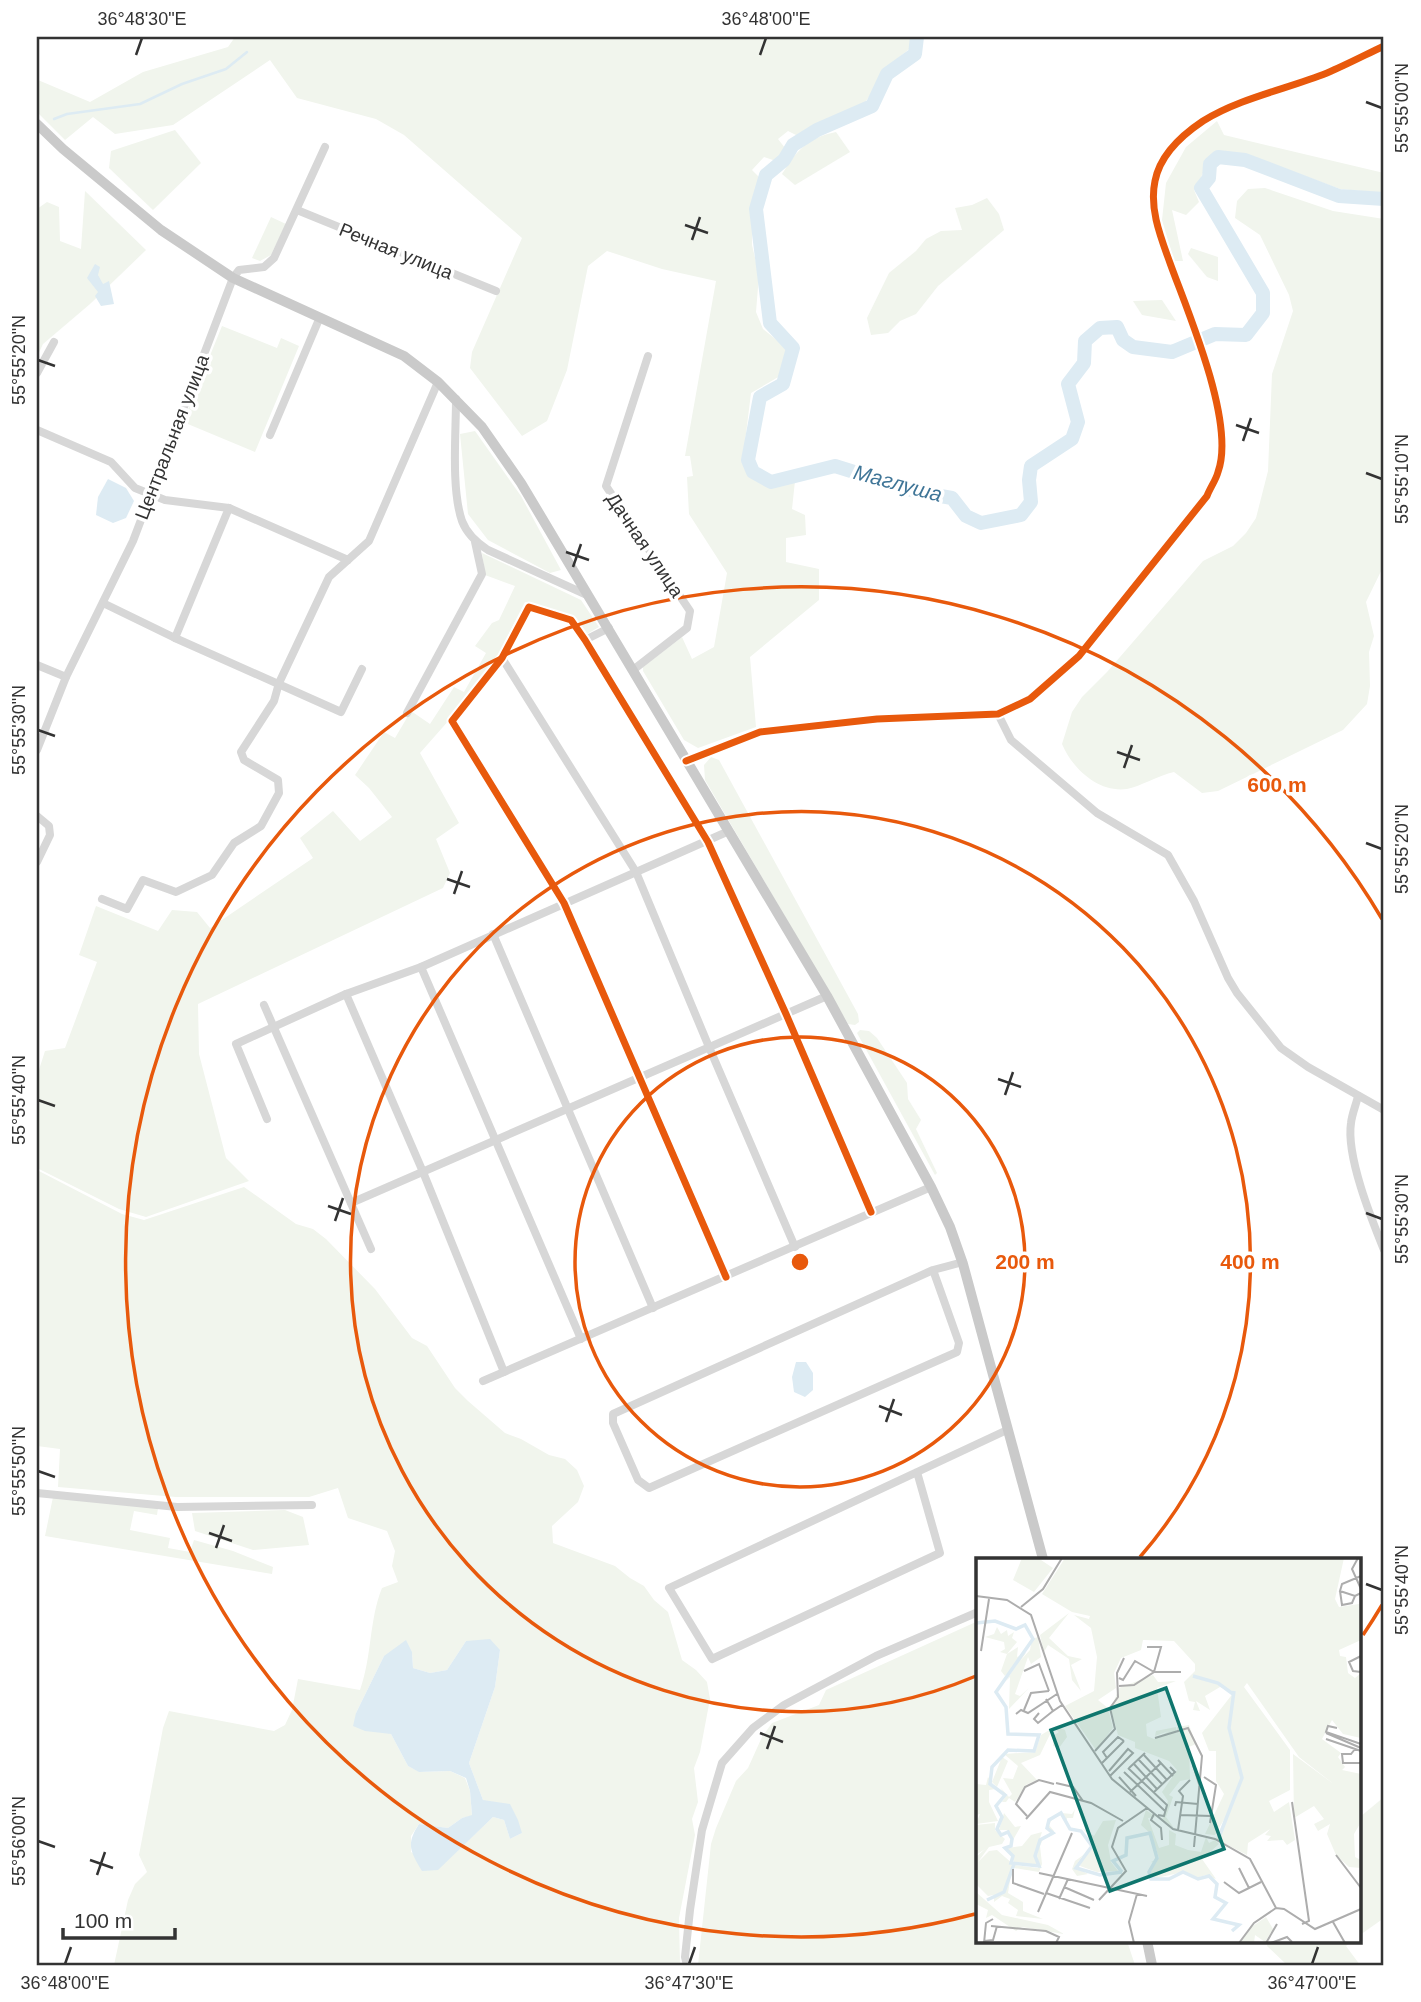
<svg xmlns="http://www.w3.org/2000/svg" width="1421" height="2002" font-family="Arial,sans-serif">
  <style>
    .green { fill: #f1f5ed; fill-rule: evenodd }
    .water { fill: #ddebf3 }
    .lines { fill: none; stroke-linecap: round; stroke-linejoin: round }
    .stream { stroke: #ddebf3; stroke-width: 2.5 }
    .river { stroke: #ddebf3; stroke-width: 14 }
    .minor { stroke: #d7d7d7; stroke-width: 8 }
    .major { stroke: #cacaca; stroke-width: 10 }
    .cycleway-casing { stroke: #fff; stroke-width: 11 }
    .cycleway { stroke: #e8590c; stroke-width: 7 }
    .ticks { fill: none; stroke: #333; stroke-width: 2.5 }
    .ring { fill: none; stroke: #e8590c; stroke-width: 3.5 }
    .labels { text-anchor: middle; dominant-baseline: central; stroke-width: 7; stroke-linejoin: round; paint-order: stroke }
    .street-label { font-size: 19px; fill: #333; stroke: #fff }
    .water-label { font-size: 21px; font-style: italic; fill: #3f7597; stroke: #fff }
    .inset-river { fill: none; stroke: #ddebf3; stroke-width: 3.5 }
    .inset-road { fill: none; stroke: #adadad; stroke-width: 2 }
    .view { fill: #0f766e; fill-opacity: 0.15; stroke: #0f766e; stroke-width: 3.5 }
    .inset-edge { fill: none; stroke: #333; stroke-width: 3.5 }
    .centre { fill: #e8590c; stroke: #fff; stroke-width: 3.5 }
    .ring-label { font-size: 21px; text-anchor: middle; font-weight: bold; fill: #e8590c; stroke: #fff; stroke-width: 7; stroke-linejoin: round; paint-order: stroke }
    .neatline { fill: none; stroke: #333; stroke-width: 2.5 }
    .ticks-label { font-size: 18px; text-anchor: middle; fill: #333 }
  </style>
  <rect width="100%" height="100%" fill="#fff"/>
  <g class="green">
    <path d="M235 37H914L913 46 882 71 877 85 864 104 815 125 798 136 788 131 778 139 785 148 776 161 764 157 752 170 761 179 752 201V245L759 275 756 312 763 329 788 349 780 376 751 393 743 458 748 476 770 486 795 481 792 509 805 515 806 535 786 538V562L819 569V600L750 657 756 727 698 748 684 740 643 671V667L682 637 692 659 714 647 727 573 689 514 687 477 693 476 690 456H685L716 281 662 269 607 251 588 266 567 370 547 421 522 436 470 368 472 352 522 238 404 135 376 119 297 98 270 60 173 125 115 134 93 117 65 140 37 112 38 80 90 102 143 72 228 47Z"/>
    <path d="M1217 121 1224 135 1384 173V193L1340 189 1245 154 1215 152C1203 164 1205 175 1194 190L1199 202 1186 215 1172 210 1183 261H1174L1162 220 1166 183 1186 147Z"/>
    <path d="M175 130 201 163 153 210 109 168 111 151Z"/>
    <path d="M836 132 850 152 795 185 782 174C797 150 807 138 836 132Z"/>
    <path d="M1265 188 1333 211 1384 219V565L1366 602 1374 636 1369 652 1370 686 1367 704 1343 730 1218 791 1202 793 1174 772C1159 775 1139 787 1127 789 1098 793 1072 768 1062 744L1072 712 1082 697 1107 672 1203 561 1233 546 1246 533 1256 518 1268 471 1272 374 1293 311 1289 295 1260 235 1235 218 1237 201 1248 189Z"/>
    <path d="M85 191 146 250 90 304 43 344 37 357V209L47 202 59 207 60 241 81 249Z"/>
    <path d="M987 198 999 214 1004 230 938 286 916 314 900 321 888 333 871 335 867 318 889 273 916 251 926 239 941 231 962 230 955 208 972 205Z"/>
    <path d="M271 217 286 224 271 255 260 261 252 258Z"/>
    <path d="M1191 248 1218 257V281L1207 277 1188 254Z"/>
    <path d="M1162 300 1176 321 1142 315 1133 301Z"/>
    <path d="M222 326 277 348 281 338 299 346 255 452 183 422Z"/>
    <path d="M475 431 521 496 561 570 550 573 488 540 468 514 460 434Z"/>
    <path d="M482 553 581 600 599 627 587 634 571 616 525 602 498 655 450 719 420 753 459 823 436 839 450 873 443 888 198 1004 199 1054 226 1158 249 1181 146 1217 119 1209 37 1168V1076L45 1051 65 1048 97 962 79 955 96 906 158 931 172 910 197 912 210 928 313 858 300 838 333 811 360 841 392 817 369 788 355 775 384 732 395 738 411 711 430 724 454 687 464 692 486 653 475 646 492 623 499 620 515 586 485 575Z"/>
    <path d="M711 757 719 760 858 1014 859 1022 855 1025 848 1024 705 780 704 765Z"/>
    <path d="M860 1030 869 1031 877 1038 907 1083 908 1099 921 1120 916 1129 937 1173 935 1175 857 1033Z"/>
    <path d="M37 1170 122 1214 144 1220 244 1187 296 1224 313 1229 326 1239 375 1289 412 1338 427 1346 455 1388 468 1401 505 1433 521 1439 549 1455 565 1459 577 1470 584 1486 578 1502 552 1526 553 1543 615 1566 630 1578 644 1586 654 1600 668 1612 682 1660 696 1670 707 1682 710 1699 700 1752 694 1768 698 1802 692 1819 695 1835 679 1918 680 1965H114L128 1900 135 1884 147 1872 139 1855 163 1728 169 1711 274 1731 285 1725 292 1710 298 1679 360 1690C372 1657 369 1620 382 1588L398 1582 392 1566 395 1551 387 1531 348 1518 338 1488 309 1497H176L58 1487 60 1449 37 1446ZM466 1641 500 1650 495 1687 469 1763 483 1800 522 1833 510 1839 504 1820 493 1817 438 1869 411 1852V1836L419 1824 448 1828 462 1818 472 1816 470 1791 465 1778 450 1771 420 1772 408 1766 391 1734 356 1713 384 1656 412 1652 413 1668 430 1673 447 1670Z"/>
    <path d="M53 1497 158 1508 157 1515 134 1511 130 1530 170 1538 168 1548 190 1552 194 1540 233 1551 273 1567 272 1574 45 1536Z"/>
    <path d="M285 1510 303 1517 309 1545 253 1550 195 1531 192 1513Z"/>
    <path d="M978 1621V1941H1127L1135 1965H698L711 1844 716 1828 736 1781 748 1768 762 1737 772 1723 819 1705 826 1690Z"/>
    <path d="M1384 1797V1918L1360 1935V1817Z"/>
    <path d="M1268 1941H1352L1346 1946 1360 1965H1287L1267 1946Z"/>
  </g>
  <g class="water">
    <path d="M95 264 100 267 98 275 103 284 109 281 114 304 101 306 95 296 98 292 87 278Z"/>
    <path d="M108 479 126 488 134 501 126 518 113 523 96 515 98 497Z"/>
    <path d="M796 1362H806L813 1373V1390L805 1397 794 1392 792 1377Z"/>
    <path d="M490 1639 500 1650 495 1687 469 1763 483 1800 510 1804 518 1820 522 1833 510 1839 504 1820 493 1817 438 1870 422 1871C410 1851 406 1844 419 1824L448 1828 462 1818 472 1815 470 1791 466 1778 450 1771 419 1772 408 1766 391 1734 365 1731 353 1726 356 1713 384 1656 406 1640 412 1652 413 1668 430 1673 447 1670 466 1641Z"/>
  </g>
  <g class="lines">
    <path class="stream" d="M54 119 67 114 140 104 182 84 226 69 247 52"/>
    <path class="river" d="M917 37 915 54 887 74 872 106 817 130 793 145 784 160 766 175 756 209 770 323 793 348 783 384 760 397 748 460 753 472 771 482 835 466 918 492 952 498 966 516 981 523 1021 515 1031 502 1029 480 1031 466 1072 439 1078 422 1068 384 1084 363 1085 341 1100 328 1117 327 1123 340 1133 347 1172 352 1215 334 1246 335 1263 313V293L1201 188 1209 178 1210 164 1218 157 1245 160 1339 196 1384 199"/>
    <g class="minor">
      <path d="M297 210 496 291"/>
      <path d="M37 373 54 342"/>
      <path d="M456 399C456 434 451 489 462 521 467 534 477 543 488 550L587 595"/>
      <path d="M37 430 111 462 135 488 165 500 229 508 348 560"/>
      <path d="M270 435 320 317"/>
      <path d="M103 603 175 638 341 712 362 669"/>
      <path d="M175 638 229 508"/>
      <path d="M585 640 609 628"/>
      <path d="M502 658 636 872 709 1047 795 1247"/>
      <path d="M37 665 66 677"/>
      <path d="M633 670 687 628 690 611 606 486 648 356"/>
      <path d="M407 713 482 574 475 542"/>
      <path d="M998 714 1011 740 1097 813 1168 855 1194 901 1228 978 1237 993 1281 1048 1308 1067 1384 1110"/>
      <path d="M37 750 66 677 133 541 233 278 239 270 264 267 274 258 325 147"/>
      <path d="M686 761 760 732 877 719 998 714 1030 699 1079 656 1207 496C1210 488 1216 480 1218 472 1236 423 1188 313 1170 263 1161 238 1149 209 1155 181 1160 155 1182 135 1203 121 1240 98 1287 89 1327 73 1346 65 1365 55 1384 46"/>
      <path d="M37 816 49 826 50 835 37 862"/>
      <path d="M102 899 127 909 143 880 176 892 212 875 234 843 261 826 279 793 278 780 244 760 241 752 274 701 279 683 329 577 369 541 438 382"/>
      <path d="M493 934 653 1308"/>
      <path d="M421 967 581 1339"/>
      <path d="M346 994 423 1172 504 1372"/>
      <path d="M264 1005 371 1249"/>
      <path d="M1358 1096C1356 1105 1352 1114 1351 1123 1346 1156 1371 1218 1384 1250"/>
      <path d="M267 1119 236 1044 346 994 421 967 729 831"/>
      <path d="M351 1203 827 996"/>
      <path d="M933 1270 959 1343 957 1352 649 1488 638 1480 613 1423V1414L933 1270 963 1262"/>
      <path d="M726 1277 564 903 452 721 502 658 529 607 571 620 585 640 708 842 786 1014 871 1212"/>
      <path d="M483 1381 931 1187"/>
      <path d="M917 1472 940 1553 712 1659 669 1588 1007 1430"/>
      <path d="M37 1493 177 1507 312 1505"/>
      <path d="M687 1965 685 1957 690 1910 702 1830 722 1763 753 1728 784 1705 876 1656 978 1612"/>
    </g>
    <g class="major">
      <path d="M37 124 63 149 161 230 233 278 404 356 438 382 482 427 521 483 827 996 931 1187 950 1227 963 1264 1043 1559"/>
      <path d="M1147 1941 1152 1965"/>
    </g>
    <g class="cycleway-casing">
      <g id="cycleway">
        <path d="M686 761 760 732 877 719 998 714 1030 699 1079 656 1207 496C1210 488 1216 480 1218 472 1236 423 1188 313 1170 263 1161 238 1149 209 1155 181 1160 155 1182 135 1203 121 1240 98 1287 89 1327 73 1346 65 1365 55 1384 46"/>
        <path d="M726 1277 564 903 452 721 502 658 529 607 571 620 585 640 708 842 786 1014 871 1212"/>
      </g>
    </g>
    <use href="#cycleway" class="cycleway"/>
  </g>
  <path class="ticks" d="M136 55 142 38M760 55 766 38M1366 102 1382 108M685 225 708 233M692 240 700 217M38 360 55 366M1236 425 1259 433M1243 441 1251 418M1366 473 1382 479M566 552 589 560M573 567 581 544M38 730 55 736M1117 752 1140 760M1124 768 1132 745M1366 843 1382 849M447 879 470 887M454 894 462 871M998 1079 1021 1087M1005 1095 1013 1072M38 1100 55 1106M328 1206 351 1214M1366 1213 1382 1219M335 1221 343 1198M879 1406 902 1415M886 1422 894 1399M38 1471 55 1477M209 1533 232 1541M216 1548 224 1525M1366 1584 1382 1590M760 1733 783 1742M767 1749 775 1726M38 1841 55 1847M90 1860 113 1868M97 1875 105 1852M65 1964 71 1947M689 1964 695 1947M1312 1964 1318 1947"/>
  <g class="ring">
    <circle cx="800" cy="1262" r="225"/>
    <path d="M976 1676A450 450 0 1 1 1140 1557"/>
    <path d="M1382 1605A675 675 0 0 1 1363 1635M975 1914A675 675 0 1 1 1382 919"/>
  </g>
  <g class="labels">
    <g class="street-label">
      <text transform="translate(396 251) rotate(22)">Речная улица</text>
      <text transform="translate(172 437) rotate(-69)">Центральная улица</text>
      <text transform="translate(645 545) rotate(56)">Дачная улица</text>
    </g>
    <g class="water-label">
      <text transform="translate(898 483) rotate(15)">Маглуша</text>
    </g>
  </g>
  <g transform="translate(976 1558)">
    <rect width="385" height="385" fill="#fff"/>
    <path d="M46 0H62L77 10 58 34 37 22ZM89 0H368L359 41 363 49 383 46 385 82 363 92 364 98 370 99 372 115 379 120 385 115V180L367 176 356 162 346 181 365 195 362 199 369 209 366 212 385 216V264L378 276 379 299 385 302V310L373 309 360 297 351 276 354 266 342 273 338 266 348 261 338 248 318 260 317 196 359 227 323 199 271 125 268 129 314 192V232L293 243 298 254 313 244 319 282 311 287 307 282 291 283 295 278 289 277 294 271 272 285 271 297 240 281 249 260 239 277 229 276 248 236 240 223V193H233L226 175 258 134 244 129 229 138 234 152 220 143 224 153 217 152 219 144 213 143 208 124 219 113V106L198 83 167 82 165 92 145 100 138 115 140 130 122 142 132 150 137 170 120 192 89 148 118 133 121 99 115 70 98 57 113 61 114 58 96 54 66 36ZM93 55 73 80 92 98 106 101 95 107 105 133 96 122 93 101 72 87 68 94 64 77ZM21 69 25 76 31 72 32 78 38 74 36 80 41 84 31 96 24 94 29 91 28 84 9 79 18 76ZM62 79 65 99 55 106 52 99 39 136 44 138 53 130 33 151 34 119 30 123 43 103 29 118 25 113 31 96 42 89 41 99 50 95 44 103 54 92 56 81ZM177 117 182 124 200 123 181 130 185 159 170 166 171 178 178 181 193 173 179 178 180 173 200 169 201 177V169L213 167 220 186 213 189 214 221 204 223 193 237 197 239 190 259 198 270 186 262 192 243 186 234 201 212 193 203 159 190V184L142 177 135 151 143 130ZM80 168 89 172 91 179 83 190 77 188V178L83 174 77 170 64 197 45 205 61 222 50 227 39 244 33 240 30 244H26L30 238 24 229 33 239 36 236 27 220 37 221 42 208 28 196 59 194 65 177ZM26 199 32 203 21 229 16 224ZM12 219 20 231 13 232V244L22 263 0 266 4 256 0 257V226L10 227ZM99 251 97 260H91V265L84 256 75 263 73 267 78 273 77 277 68 279 64 288 66 306 63 314 38 310 35 316 32 335 47 344V353L67 361 40 358 42 352 32 345 34 341 26 338 18 344V337L12 338 0 326V299L9 291 0 297V267L19 265V272L29 281 26 286 13 289 2 304 13 293 21 292 38 307 62 310 61 297 65 280 69 278 77 275 73 270V262L85 255 96 256ZM170 252 180 259 172 260 183 290 193 287V272L200 276 199 287 212 292 225 294 230 279 233 285 239 282 243 286 226 301 240 321 230 317 220 320 207 314 176 321 173 314 179 305 175 304 183 300 175 276 165 267ZM28 255 39 269 45 268 37 282 31 272H23ZM140 262 132 287 135 304 142 313 121 314 104 308 107 297 99 309 112 316 101 318 96 311 99 303 117 290 105 276 115 286 117 281 106 270 118 278 127 263ZM66 274 58 298 61 307 38 304 32 290 46 288 55 277ZM0 334 26 357 72 367 88 376 46 369 40 373 16 357 10 360 12 352 0 346ZM290 359 297 371 289 384 279 377 278 385H264L274 370Z" fill="#f1f5ed"/>
    <path class="inset-river" d="M0 65 19 63 40 71 49 67 57 81 20 134 30 149 32 176 63 177 58 193 32 192 16 209 14 226 29 237 20 248 26 259 21 271 25 277 32 274 36 281 35 288 29 290 37 298 35 305 63 308 59 298 64 282 77 275 71 270 73 262 85 255 94 271 105 273 116 288 100 310 124 317 146 314M217 118 242 125 257 136M243 279 266 220 253 170 258 133M146 314 137 303 150 297 151 280 174 275 181 300 173 314 175 321H193L207 314 222 321 233 318 241 326 239 339 250 345 237 361 263 367 256 373M11 342 28 334 38 306"/>
    <path class="inset-road" d="M382 0 376 11 385 31M385 18 366 26 364 33 379 38 385 35M364 33 366 47 376 45 379 38M0 38 31 42 55 57 84 143 136 221 197 271 239 281 274 301 300 350M45 49 67 31 86 0M171 89H185L178 114H205M5 93 13 41M385 98 373 104 377 113 385 114M48 113 63 106 73 133M143 120 147 122 159 103 178 114 158 127 143 128M70 141 77 153 86 147M48 152 55 135 73 133M63 155 58 161 62 165 77 153M40 156 45 152 52 155 81 136M361 170 352 168 350 174 385 186M350 175 385 190M179 180 212 170 226 198 218 289M350 181 385 193M379 191 375 196H366L367 205H385M119 193 139 171 134 150 142 139 141 115 148 100M167 196 191 222M131 200 127 194 142 179 148 183M162 201 186 226M182 202 197 218M157 205 181 231M125 206 148 183M217 207 224 229M152 210 191 247 188 258 182 257M153 210 169 195M133 213 152 191 157 195 134 218M148 214 189 253M143 219 160 238M228 219 240 227 234 265M80 225 97 229 107 243M154 234 185 205M177 235 199 214 194 209M316 244 333 363 326 366M199 248 200 244 222 246M178 256 175 262 185 270 186 282M204 257 235 258M51 258 40 246 49 229 63 222 78 226M50 261 74 234 115 245 147 263M202 272 207 238 203 233 214 222M360 297 385 330M263 310 273 330M37 311V325L68 336M63 315 171 338M248 324 263 335 285 324M88 329 118 342M70 335 114 350M83 341 92 321M123 342 150 313 136 289 142 270 171 250M62 354 96 275M357 364 369 385M15 368 70 373 83 379 80 385M8 383 17 382 21 368M8 385 10 365 17 361M158 385 153 364 161 336M263 385 278 365 300 350 308 351 339 371 385 351M290 385 301 366M295 385 311 379 316 384"/>
    <path class="view" d="M190 130 248 291 134 333 75 172Z"/>
    <rect width="385" height="385" class="inset-edge"/>
  </g>
  <circle cx="800" cy="1262" r="10" class="centre"/>
  <g class="ring-label">
    <text x="1277" y="792">600 m</text>
    <text x="1025" y="1269">200 m</text>
    <text x="1250" y="1269">400 m</text>
  </g>
  <rect width="1421" height="2002" fill="none" stroke="#ffffff" stroke-width="77"/>
  <path d="M63 1928v10h112v-10" fill="none" stroke="#333333" stroke-width="3.5"/>
  <text x="74" y="1928" font-size="21" fill="#333333" stroke="#ffffff" stroke-width="5" paint-order="stroke">100 m</text>
  <rect x="38" y="38" width="1344" height="1926" class="neatline"/>
  <g class="ticks-label">
    <text x="142" y="25">36°48'30"E</text>
    <text x="766" y="25">36°48'00"E</text>
    <text transform="translate(1402 108) rotate(-90)" y="6">55°55'00"N</text>
    <text transform="translate(19 360) rotate(-90)" y="6">55°55'20"N</text>
    <text transform="translate(1402 479) rotate(-90)" y="6">55°55'10"N</text>
    <text transform="translate(19 730) rotate(-90)" y="6">55°55'30"N</text>
    <text transform="translate(1402 849) rotate(-90)" y="6">55°55'20"N</text>
    <text transform="translate(19 1100) rotate(-90)" y="6">55°55'40"N</text>
    <text transform="translate(1402 1219) rotate(-90)" y="6">55°55'30"N</text>
    <text transform="translate(19 1471) rotate(-90)" y="6">55°55'50"N</text>
    <text transform="translate(1402 1590) rotate(-90)" y="6">55°55'40"N</text>
    <text transform="translate(19 1841) rotate(-90)" y="6">55°56'00"N</text>
    <text x="65" y="1989">36°48'00"E</text>
    <text x="689" y="1989">36°47'30"E</text>
    <text x="1312" y="1989">36°47'00"E</text>
  </g>
</svg>
